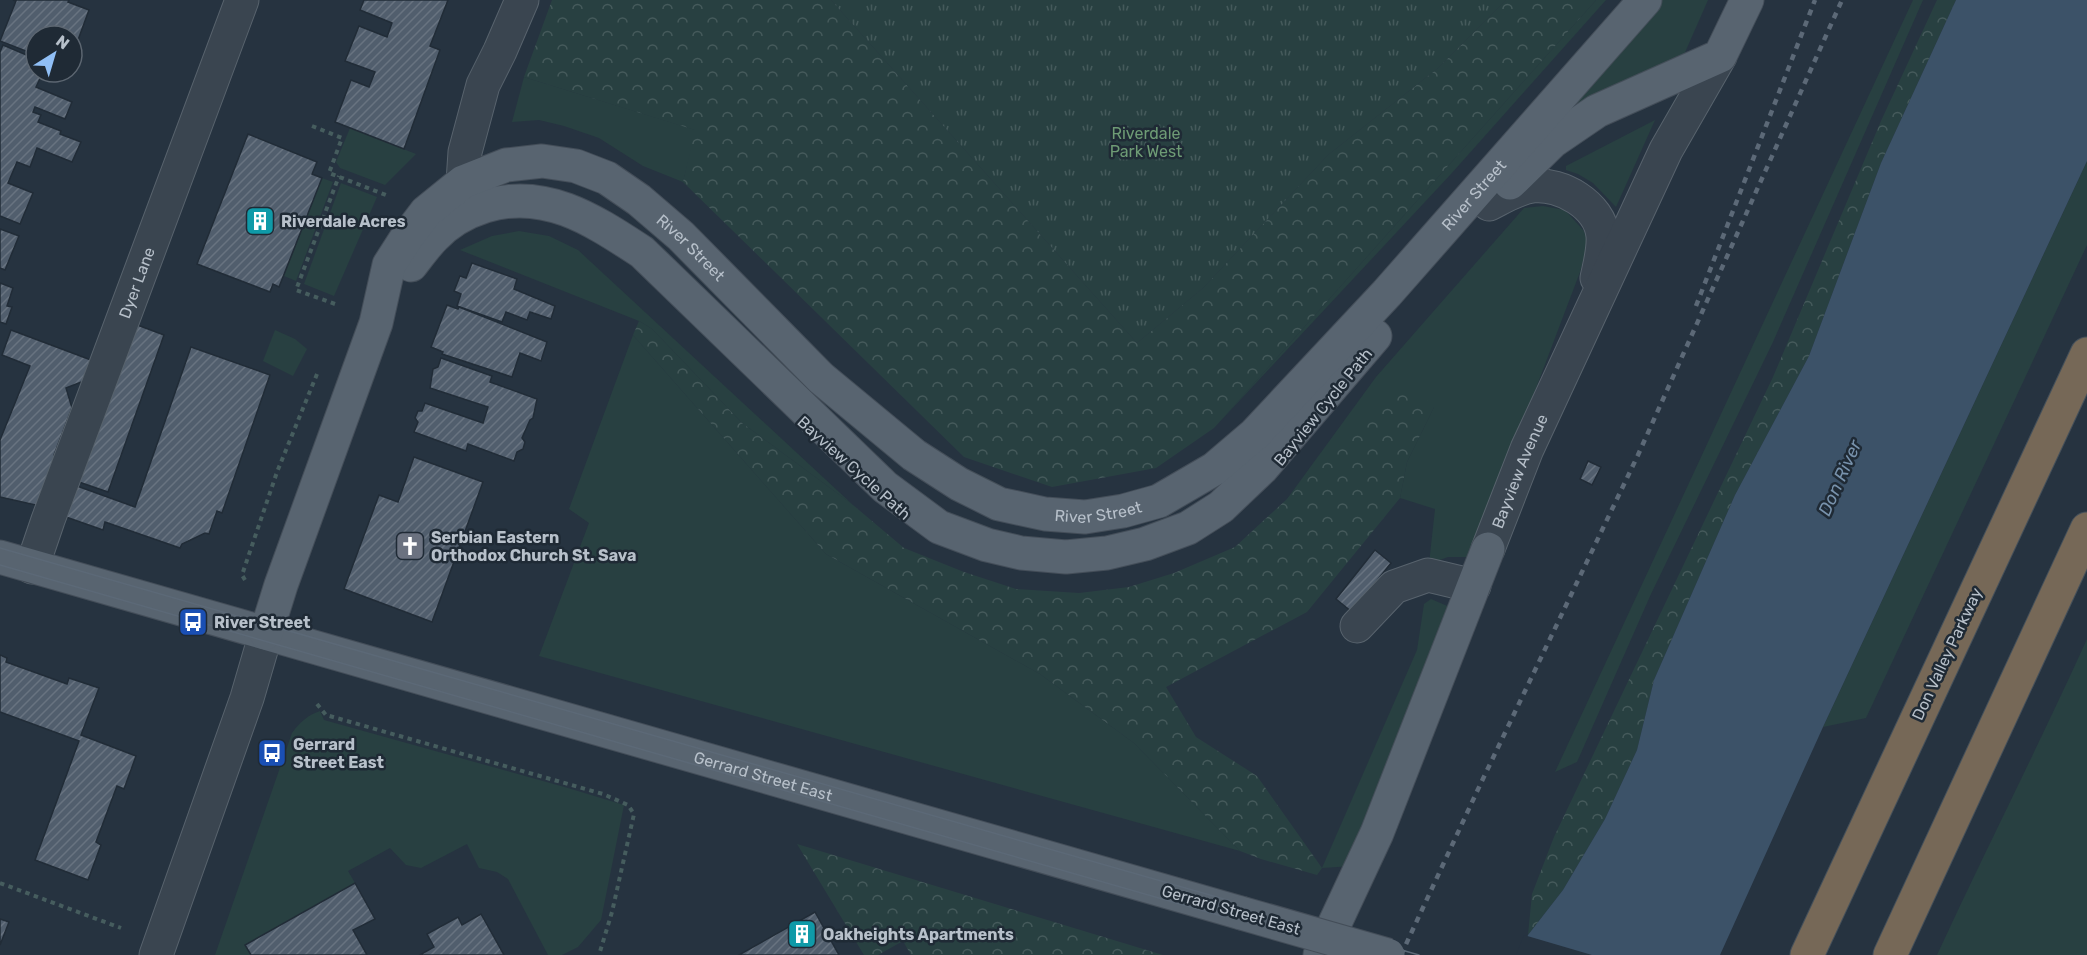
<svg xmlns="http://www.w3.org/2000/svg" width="2087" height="955" font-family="Rubik,sans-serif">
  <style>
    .grass { fill: #284041 }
    .forest { fill: url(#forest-crowns) }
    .park { fill: url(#park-tufts) }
    .water { fill: #3c5268 }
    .pier { fill: #263340 }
    .building { fill: url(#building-hatch); stroke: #212c37; stroke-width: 1.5 }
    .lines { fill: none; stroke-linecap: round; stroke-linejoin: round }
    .minor-casing { stroke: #58636d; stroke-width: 35 }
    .major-casing { stroke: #444e59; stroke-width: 35 }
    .highway-casing { stroke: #45505a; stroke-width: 35 }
    .path { stroke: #465d5e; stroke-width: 4; stroke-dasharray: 4.5 4.5; stroke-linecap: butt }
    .minor { stroke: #3a4550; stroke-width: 33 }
    .major { stroke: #586470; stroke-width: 33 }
    .highway { stroke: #766857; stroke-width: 33 }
    .tram { stroke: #5c6977; stroke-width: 1.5 }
    .rail { stroke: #5c6977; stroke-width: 4.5; stroke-dasharray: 6 6; stroke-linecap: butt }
    .major-bridge-casing { stroke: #444e59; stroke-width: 35; stroke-linecap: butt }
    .major-bridge { stroke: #586470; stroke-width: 33 }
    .labels { text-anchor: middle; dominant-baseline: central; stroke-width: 5; stroke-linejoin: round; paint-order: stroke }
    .park-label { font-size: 16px; fill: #6e9b75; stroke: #1f2a35 }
    .street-label { font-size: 16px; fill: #b7c0ca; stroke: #1f2a35 }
    .poi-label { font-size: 16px; font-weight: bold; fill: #b7c0ca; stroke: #1f2a35; text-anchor: start }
    .water-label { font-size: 18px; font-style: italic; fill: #7892ac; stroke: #1f2a35 }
  </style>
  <defs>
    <pattern id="forest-crowns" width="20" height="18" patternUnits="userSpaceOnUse" patternTransform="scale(1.5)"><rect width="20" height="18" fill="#284041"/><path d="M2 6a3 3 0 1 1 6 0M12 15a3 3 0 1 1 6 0" fill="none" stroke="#455a5b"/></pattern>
    <pattern id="park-tufts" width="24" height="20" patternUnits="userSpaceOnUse" patternTransform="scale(1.5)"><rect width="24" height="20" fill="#284041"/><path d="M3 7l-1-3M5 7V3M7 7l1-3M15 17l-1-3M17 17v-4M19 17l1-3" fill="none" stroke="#455a5b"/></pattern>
    <pattern id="building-hatch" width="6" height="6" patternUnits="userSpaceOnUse" patternTransform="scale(1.5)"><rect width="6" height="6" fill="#515e6d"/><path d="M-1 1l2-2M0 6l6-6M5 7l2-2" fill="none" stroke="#687380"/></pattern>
  </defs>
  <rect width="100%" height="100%" fill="#263340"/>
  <g class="grass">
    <path d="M1596 0H1606L1451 174 1214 428Z"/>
    <path d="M1659 0H1708L1683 57 1561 118Z"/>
    <path d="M1913 0H1923L1773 342 1651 594 1577 762 1555 772Z"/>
    <path d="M524 77 696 130 683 182 643 166 599 138 564 126 539 120 512 122Z"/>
    <path d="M1655 120 1616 207 1593 183 1578 174 1566 170V166Z"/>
    <path d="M350 128 416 154 385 185 340 168 336 162Z"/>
    <path d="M2087 161V245L1866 718 1823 727Z"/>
    <path d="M322 178 333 182 296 281 284 276Z"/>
    <path d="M341 183 377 197 334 296 304 284Z"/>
    <path d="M1543 206 1565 210 1584 231 1588 244 1580 272 1472 557H1448L1429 564 1435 509 1400 498 1407 462 1434 407 1287 499 1376 377 1524 208Z"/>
    <path d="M519 231 549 236 578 250 853 505 742 423 652 329 639 321 460 250 492 236Z"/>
    <path d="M275 330 295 339 307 349 293 376 263 361Z"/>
    <path d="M633 335 826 554 1040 674 1134 743 1240 851 539 656 589 523 569 509Z"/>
    <path d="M1431 599 1452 608 1353 866 1322 868 1417 650 1424 604Z"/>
    <path d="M2087 639V955H1937C1986 849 2039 745 2087 639Z"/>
    <path d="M320 711 324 720 568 788 624 805 601 920 578 947 562 955H548L508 879 497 872 479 868 467 844 421 868 406 865 390 848 348 871 355 883 245 945 251 955H215L292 733C300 722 308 715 320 711Z"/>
  </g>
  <g class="forest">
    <path d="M552 0H831L1137 343 1203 288 1328 155 1438 68 1506 0H1596L1214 428 1156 468 1052 487 964 457 683 182 695 130 524 77Z"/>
    <path d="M1937 0H1956L1881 163 1809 356 1735 495 1654 680 1637 750 1605 819 1563 890 1528 935 1532 894 1554 837 1773 377 1881 121Z"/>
    <path d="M639 321 652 329 742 423 853 505 904 548 964 572 1016 589 1079 593 1129 587 1174 573 1235 547 1287 499 1376 406 1405 388 1421 395 1434 407 1407 462 1400 498 1307 612 1166 687 1196 737 1257 776 1322 868 1317 875 1261 859 1240 851 1134 743 1040 674 826 554 633 335Z"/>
    <path d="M797 844 1163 955H911L903 941 878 955H864Z"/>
  </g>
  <path class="park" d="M831 0H1506L1438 68 1328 155 1203 288 1137 343Z"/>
  <path class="water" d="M1956 0H2087V161L1823 727 1720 955H1519L1528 935 1563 890 1605 819 1637 750 1654 680 1735 495 1809 356 1881 163Z"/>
  <path class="pier" d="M1524 935 1592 955H1516Z"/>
  <g class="building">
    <path d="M13 0H69L68 2 89 10 78 40 72 38V36L57 32 55 36H36V55L0 41 16 1Z"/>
    <path d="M364 0H448L430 46 440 50 404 149 335 122 351 80 369 87 375 72 345 61 359 26 387 37 392 23 360 10Z"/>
    <path d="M3 45 36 59V72H43L36 87 72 102 65 119 35 107 33 112 41 115 38 122 61 131 60 134 81 142 72 162 37 148 30 167 17 162 8 183 33 193 20 224 0 216V52Z"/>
    <path d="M248 134 317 162 312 174 322 178 279 287 273 284 270 292 197 264Z"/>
    <path d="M0 229 19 236 5 270 0 268Z"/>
    <path d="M472 263 517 279 514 289 555 306 551 319 530 312 527 320 506 312 502 322 457 306 461 294 454 291 460 276 466 278Z"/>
    <path d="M0 283 13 288 7 306 12 307 6 324 0 322Z"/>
    <path d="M447 305 458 309 459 307 547 342 541 361 520 353 512 377 442 354 443 352 431 347Z"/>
    <path d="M132 323 164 335 108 492 76 481Z"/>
    <path d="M11 330 91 360 84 381 66 388 72 408 54 455 59 457 40 506 0 497V440L30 366 2 355Z"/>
    <path d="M191 347 270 375 222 513 217 511 209 534 205 533 182 544 180 548 105 522 103 530 66 517 77 486 135 507Z"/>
    <path d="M441 358 492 376 490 382 537 399 533 418 530 420 522 438 525 442 523 449 517 452 514 461 468 444 466 451 414 432 418 422 415 418 418 411H422L425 403 483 423 488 407 430 388 433 369 438 367Z"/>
    <path d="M414 457 483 482 432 622 344 589 379 495 398 502Z"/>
    <path d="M1588 461 1601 467 1592 485 1580 479Z"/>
    <path d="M1375 550 1391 563 1352 612 1336 599Z"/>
    <path d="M0 655 7 658 6 662 67 684 69 678 99 688 81 735 136 756 124 789 117 786 96 842 101 845 88 880 35 860 79 741 0 712Z"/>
    <path d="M355 883 375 919 353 930 367 955H251L245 945Z"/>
    <path d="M815 912 839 955H739Z"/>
    <path d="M481 914 504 955H420L434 947 427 934 458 917 462 925Z"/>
    <path d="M0 919 9 922 0 945Z"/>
  </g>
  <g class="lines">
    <g class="minor-casing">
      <g id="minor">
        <path d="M463 182 465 152 483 85 500 51 522 0"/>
        <path d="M1489 204C1503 197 1517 188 1533 186 1561 183 1600 205 1603 236 1604 250 1600 264 1597 278"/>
        <path id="s1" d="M1488 549 1527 449 1666 150 1720 56"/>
        <path id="s2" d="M32 567 48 520 242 0"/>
        <path d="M1357 626 1394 587 1428 575 1474 586"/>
        <path d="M156 955 247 698 266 633"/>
      </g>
    </g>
    <g class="major-casing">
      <g id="major">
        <path d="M1510 183 1553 141 1597 111 1720 56 1747 0"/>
        <path d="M411 265C418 256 426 245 434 237 448 222 466 212 485 206 546 188 593 220 642 252L885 487 939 527 987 545 1021 553 1066 557 1107 553 1145 544 1188 528 1221 507 1262 468 1375 336"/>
        <path id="s3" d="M0 557 1241 913"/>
        <path id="s4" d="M266 633 281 585 376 323 389 265 407 237 426 212 463 182 506 165 542 161 576 166 607 178 639 200 681 236 821 378 914 455 959 484 999 504 1045 514 1085 517 1123 511 1159 501 1214 469 1255 434 1387 293 1645 0"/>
        <path d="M1320 955 1377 833 1488 549"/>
      </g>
    </g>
    <g class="highway-casing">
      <g id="highway">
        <path d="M1807 955 2087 354"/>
        <path d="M1890 955 2087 529"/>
      </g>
    </g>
    <g class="path">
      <path d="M312 126 342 138 329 173 386 195"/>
      <path d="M335 304 296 290 339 176"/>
      <path d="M245 580 242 575 277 472 317 374"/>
      <path d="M317 704 326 715 603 794 628 805 634 814 612 912 599 955"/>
      <path d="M0 883 121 928"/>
    </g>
    <use href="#minor" class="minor"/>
    <use href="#major" class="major"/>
    <use href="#highway" class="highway"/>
    <g class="tram">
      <path d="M0 548 1419 955"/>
      <path d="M0 565 1357 955"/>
    </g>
    <g class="rail">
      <path d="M1696 306 1815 0"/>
      <path d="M1401 955 1480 785 1638 455 1842 0"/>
    </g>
    <g class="major-bridge-casing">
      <path id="major-bridge" d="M1241 913 1388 955"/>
    </g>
    <use href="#major-bridge" class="major-bridge"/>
  </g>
  <defs>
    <g id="building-square" transform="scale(1.5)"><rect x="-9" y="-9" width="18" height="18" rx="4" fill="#0f9aa8" stroke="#1f2a35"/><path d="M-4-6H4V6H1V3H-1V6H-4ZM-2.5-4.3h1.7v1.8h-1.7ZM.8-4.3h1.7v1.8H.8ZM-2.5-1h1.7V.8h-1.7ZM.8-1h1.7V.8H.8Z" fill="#fff"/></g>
    <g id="church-square" transform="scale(1.5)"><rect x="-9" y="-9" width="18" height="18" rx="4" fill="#6b7280" stroke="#1f2a35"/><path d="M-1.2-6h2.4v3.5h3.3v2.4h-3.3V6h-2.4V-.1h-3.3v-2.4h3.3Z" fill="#fff"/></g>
    <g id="bus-square" transform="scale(1.5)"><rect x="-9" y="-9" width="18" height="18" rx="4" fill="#1a4fb4" stroke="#1f2a35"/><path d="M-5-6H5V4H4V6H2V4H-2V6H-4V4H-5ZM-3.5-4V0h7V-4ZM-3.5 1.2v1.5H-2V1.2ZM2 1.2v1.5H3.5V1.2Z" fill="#fff"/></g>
  </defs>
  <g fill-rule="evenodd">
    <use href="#building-square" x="260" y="221"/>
    <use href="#church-square" x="410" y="546"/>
    <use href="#bus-square" x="193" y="622"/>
    <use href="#bus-square" x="272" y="753"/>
    <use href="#building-square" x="802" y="934"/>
  </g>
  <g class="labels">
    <g class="park-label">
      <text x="1146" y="133">Riverdale<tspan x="1146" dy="18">Park West</tspan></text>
    </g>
    <g class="street-label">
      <text stroke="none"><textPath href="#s4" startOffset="1768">River Street</textPath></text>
      <text stroke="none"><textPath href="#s4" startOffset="760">River Street</textPath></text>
      <text stroke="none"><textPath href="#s2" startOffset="303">Dyer Lane</textPath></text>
      <text transform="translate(1323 407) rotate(-51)">Bayview Cycle Path</text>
      <text transform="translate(854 468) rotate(42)">Bayview Cycle Path</text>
      <text stroke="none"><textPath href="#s1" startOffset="84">Bayview Avenue</textPath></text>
      <text stroke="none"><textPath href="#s4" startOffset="1264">River Street</textPath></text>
      <text transform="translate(1947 654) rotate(-65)">Don Valley Parkway</text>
      <text stroke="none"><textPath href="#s3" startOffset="794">Gerrard Street East</textPath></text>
      <text transform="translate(1231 910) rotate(16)">Gerrard Street East</text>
    </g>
    <g class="poi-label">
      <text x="281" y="221">Riverdale Acres</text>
      <text x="431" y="537">Serbian Eastern<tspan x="431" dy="18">Orthodox Church St. Sava</tspan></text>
      <text x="214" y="622">River Street</text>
      <text x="293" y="744">Gerrard<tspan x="293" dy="18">Street East</tspan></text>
      <text x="823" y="934">Oakheights Apartments</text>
    </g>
    <g class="water-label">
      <text transform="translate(1840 478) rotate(-66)">Don River</text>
    </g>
  </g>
  <g transform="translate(54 54) rotate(37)"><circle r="28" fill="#1f2a35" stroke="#5c6671" stroke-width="1.5"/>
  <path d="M0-4.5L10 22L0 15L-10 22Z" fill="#90bff6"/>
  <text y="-9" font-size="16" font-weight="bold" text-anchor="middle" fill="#b7c0ca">N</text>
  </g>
</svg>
